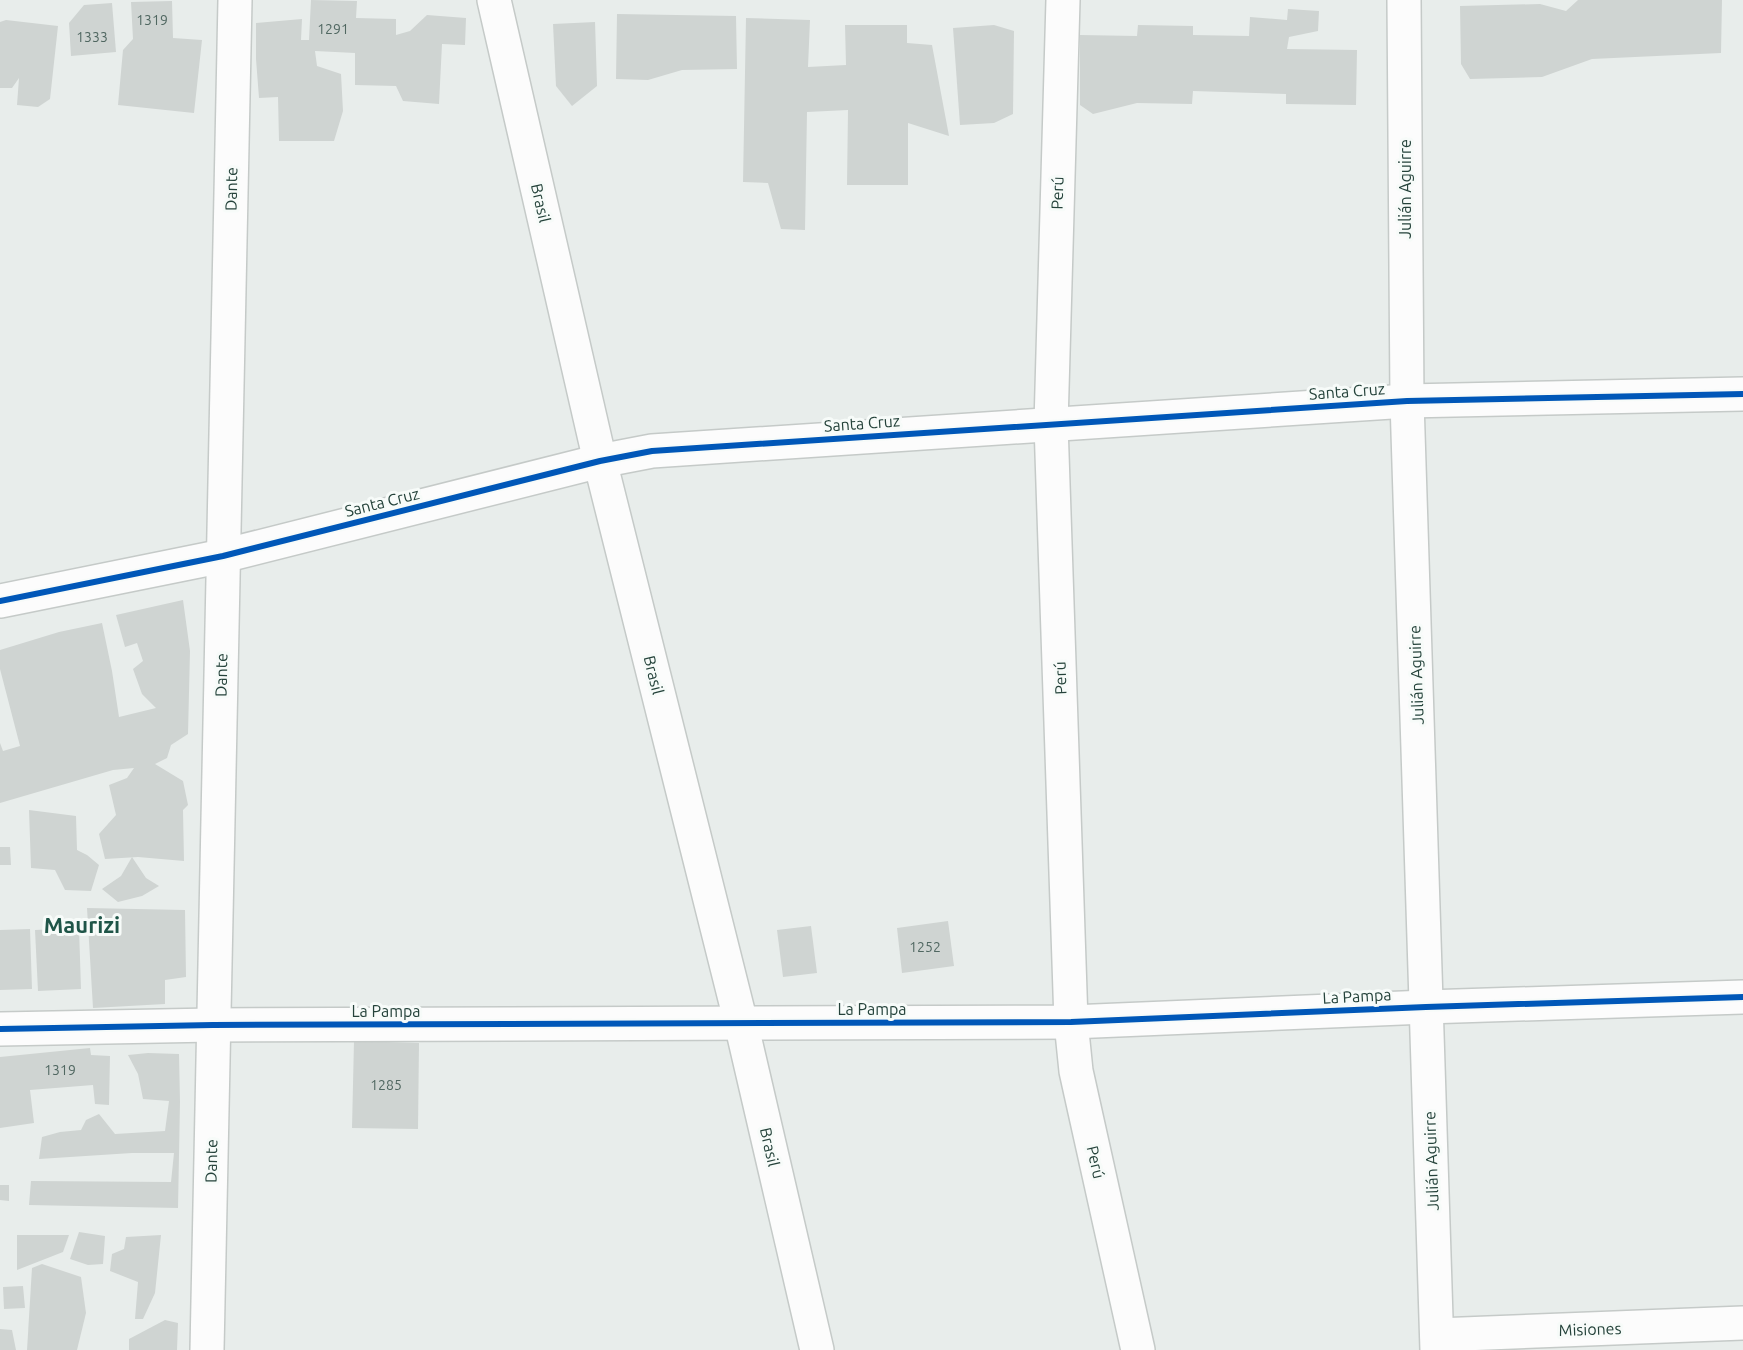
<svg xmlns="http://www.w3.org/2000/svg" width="1743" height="1350" font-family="Ubuntu,sans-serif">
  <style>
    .building { fill: #cfd4d2 }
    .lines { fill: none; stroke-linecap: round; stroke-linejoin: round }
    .street-casing { stroke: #c5cac8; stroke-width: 36 }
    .street { stroke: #fcfcfc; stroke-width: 33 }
    .cycleway-casing { stroke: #f7fbf9; stroke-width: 10 }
    .cycleway { stroke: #0057b8; stroke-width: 6 }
    .labels { text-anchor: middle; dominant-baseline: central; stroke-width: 6; stroke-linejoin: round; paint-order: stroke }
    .number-label { font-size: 14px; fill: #506761 }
    .street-label { font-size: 16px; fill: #24423a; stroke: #f7fbf9 }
    .district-label { font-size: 22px; font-weight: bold; fill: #1f5548; stroke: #f7fbf9 }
  </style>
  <rect width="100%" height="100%" fill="#e8edeb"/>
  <g class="building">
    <path d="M311 0 357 1 356 18 396 19V35L410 31 427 15 466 18 465 45 442 44 439 104 403 101 396 86 355 85V53L315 51 317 66 341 74 343 111 334 141H279L278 97 259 98 256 59V23L302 19 301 40H309Z"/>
    <path d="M1578 0H1722L1721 53 1592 59 1542 77 1470 79 1461 64 1460 6 1540 4 1566 11Z"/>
    <path d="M172 1 173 38 202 40 194 113 118 105 123 50 133 39 131 2Z"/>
    <path d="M112 3 116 52 71 56 69 23 84 5Z"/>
    <path d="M1288 9 1319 11 1318 31 1289 37 1287 49 1357 50 1356 105 1286 104V94L1193 91 1192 104 1137 103 1093 114 1080 105V35L1137 36 1138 25 1193 26V35L1249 36 1250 17 1287 20Z"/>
    <path d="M617 14 736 16 737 69 682 70 648 80 616 79Z"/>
    <path d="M746 18 810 20 808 67 846 65 845 25H907V43L932 45 949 136 908 123V185H847L848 110 807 112 805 230 781 229 768 183 743 182Z"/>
    <path d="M6 20 58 26 50 99 38 107 17 105 19 78 12 88H0V22Z"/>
    <path d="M595 22 597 86 572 106 556 86 553 24Z"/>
    <path d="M994 25 1014 31 1013 114 994 123 960 125 953 28Z"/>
    <path d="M183 600 190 651 188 734 171 745 167 758 155 764 183 781 188 805 183 810 184 861 138 857 105 859 99 834 116 815 109 785 127 778 134 768 113 770 0 803V743L3 751 20 746 0 669V650L59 632 102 623 112 671 119 717 156 708 142 694 133 669 143 661 137 643 125 647 116 615Z"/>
    <path d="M29 810 76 816 77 850 87 855 99 865 91 891 65 890 55 870 31 868Z"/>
    <path d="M0 847H10L11 865H0Z"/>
    <path d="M132 857 146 878 159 886 142 896 118 902 102 889 121 876Z"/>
    <path d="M87 908 185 910 186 977 165 980V1004L93 1008Z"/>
    <path d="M948 921 954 966 902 973 897 928Z"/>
    <path d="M811 926 817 973 783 977 777 930Z"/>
    <path d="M79 928 81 989 38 991 35 930Z"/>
    <path d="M30 929 32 989 0 990V930Z"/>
    <path d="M354 1041 419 1043 418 1129 352 1128Z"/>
    <path d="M90 1048 91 1055 110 1056 109 1105 95 1104 93 1085 30 1090 34 1123 0 1128V1057Z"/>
    <path d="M148 1053 179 1054 180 1102 178 1208 29 1205 31 1181 171 1182 174 1153H132L39 1159 42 1137 60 1132 81 1130 86 1120 99 1114 115 1134 165 1131 169 1101 143 1099 138 1074 128 1055Z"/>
    <path d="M0 1185H9V1201L0 1200Z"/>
    <path d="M79 1232 105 1236 103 1264 88 1265 70 1259Z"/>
    <path d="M17 1235H69L63 1252 17 1270Z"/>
    <path d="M161 1235 155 1293 143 1319H135L138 1282 110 1271 112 1254 124 1249 126 1237Z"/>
    <path d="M42 1264 81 1277 86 1313 77 1350H27L32 1268Z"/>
    <path d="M23 1286 25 1308 4 1309 3 1287Z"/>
    <path d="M165 1320 178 1323 177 1350H129V1339Z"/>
    <path d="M0 1329 12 1330 16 1350H0Z"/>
  </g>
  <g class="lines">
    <g class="street-casing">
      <g id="street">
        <path d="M494 0 600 461 741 1023 817 1350"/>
        <path d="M1063 0 1051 424 1071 1022 1076 1071 1138 1350"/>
        <path d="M1404 0 1407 401 1437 1350"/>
        <path d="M0 601 223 556 600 461 652 451 1407 401 1743 394"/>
        <path d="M0 1029 213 1025 1071 1022 1426 1007 1743 997"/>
        <path d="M1437 1335 1743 1323"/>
        <path d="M207 1350 235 0"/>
      </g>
    </g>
    <use href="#street" class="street"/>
    <g class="cycleway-casing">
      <g id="cycleway">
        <path d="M0 601 223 556 600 461 652 451 1407 401 1743 394"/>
        <path d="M0 1029 213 1025 1071 1022 1426 1007 1743 997"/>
      </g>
    </g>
    <use href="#cycleway" class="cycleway"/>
  </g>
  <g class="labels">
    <g class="number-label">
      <text x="152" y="20">1319</text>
      <text x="333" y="29">1291</text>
      <text x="92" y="37">1333</text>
      <text x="925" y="947">1252</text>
      <text x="60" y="1070">1319</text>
      <text x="386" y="1085">1285</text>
    </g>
    <g class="street-label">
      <text transform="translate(231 189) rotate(-89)">Dante</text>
      <text transform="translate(1405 189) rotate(-90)">Julián Aguirre</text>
      <text transform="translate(1057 193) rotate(-88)">Perú</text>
      <text transform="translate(541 203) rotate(77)">Brasil</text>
      <text transform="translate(1347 391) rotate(-4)">Santa Cruz</text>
      <text transform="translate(862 423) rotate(-4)">Santa Cruz</text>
      <text transform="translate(382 502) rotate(-14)">Santa Cruz</text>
      <text transform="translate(221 675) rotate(-89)">Dante</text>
      <text transform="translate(654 675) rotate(76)">Brasil</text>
      <text transform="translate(1416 675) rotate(-92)">Julián Aguirre</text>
      <text transform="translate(1060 678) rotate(-92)">Perú</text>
      <text transform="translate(1357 996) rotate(-3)">La Pampa</text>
      <text x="872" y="1009">La Pampa</text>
      <text x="386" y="1011">La Pampa</text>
      <text transform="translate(770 1147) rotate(77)">Brasil</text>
      <text transform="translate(211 1161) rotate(-89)">Dante</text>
      <text transform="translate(1431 1161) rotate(-92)">Julián Aguirre</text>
      <text transform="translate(1096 1162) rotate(77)">Perú</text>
      <text transform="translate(1590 1329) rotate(-2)">Misiones</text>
    </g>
    <g class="district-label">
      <text x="82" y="924">Maurizi</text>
    </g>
  </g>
</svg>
